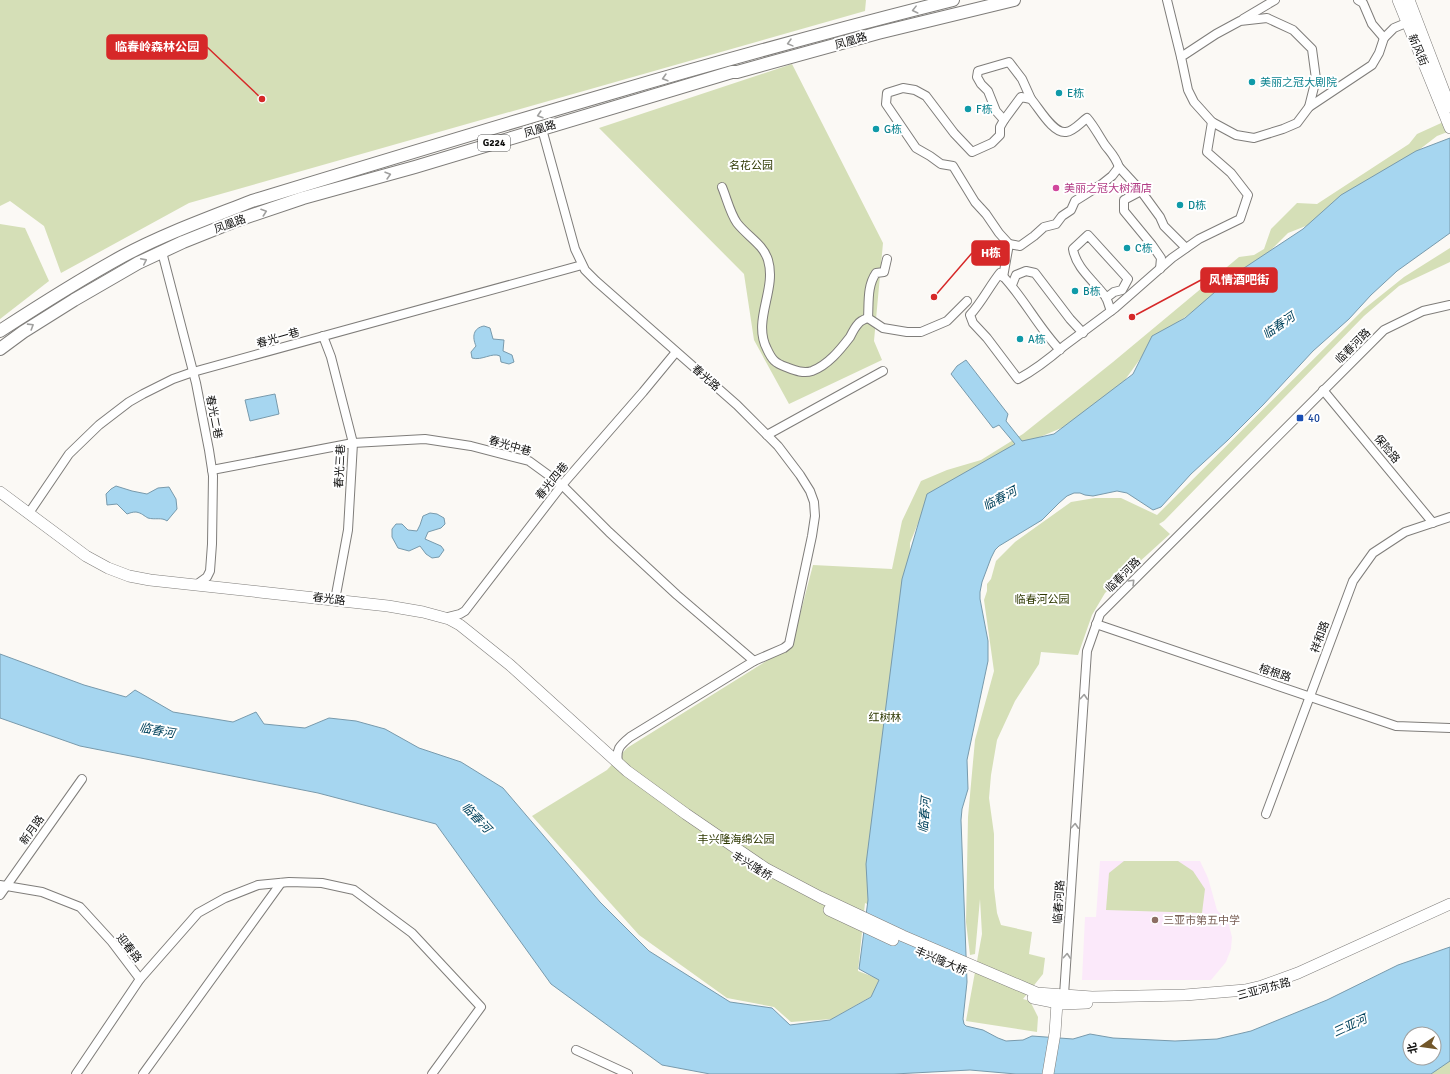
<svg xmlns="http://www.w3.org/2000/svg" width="1450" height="1074" font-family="Signika,'Noto Sans SC',sans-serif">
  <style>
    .education { fill: #fbe9fa }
    .green { fill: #d5dfb7 }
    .water { fill: #a6d6f0; stroke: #789aac; fill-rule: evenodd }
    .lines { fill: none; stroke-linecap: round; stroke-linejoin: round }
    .minor-casing { stroke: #7f7d7a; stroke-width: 10 }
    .major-casing { stroke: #7f7d7a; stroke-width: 12 }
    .highway-casing { stroke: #7f7d7a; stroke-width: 14 }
    .minor { stroke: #fff; stroke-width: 8 }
    .major { stroke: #fff; stroke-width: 11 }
    .highway { stroke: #fff; stroke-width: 12 }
    .oneway { stroke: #9f9f9e }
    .culture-dot { fill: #0f9aa8; stroke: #fff; stroke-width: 1.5 }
    .hotel-dot { fill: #d1479c; stroke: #fff; stroke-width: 1.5 }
    .transit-dot { fill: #1a4fb4; stroke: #fff; stroke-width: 1.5 }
    .education-dot { fill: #8d6e63; stroke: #fff; stroke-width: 1.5 }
    .labels { text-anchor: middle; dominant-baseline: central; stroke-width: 4; stroke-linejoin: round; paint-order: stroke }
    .shield { fill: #fff; stroke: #565656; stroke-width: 1 }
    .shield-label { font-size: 10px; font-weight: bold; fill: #0e0e0d }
    .street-label { font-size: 11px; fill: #0e0e0d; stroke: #fff }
    .culture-label { font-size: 11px; fill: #0d838f; stroke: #fff; text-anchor: start }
    .park-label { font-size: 11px; fill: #2e3802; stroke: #fff }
    .hotel-label { font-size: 11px; fill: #b23c85; stroke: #fff; text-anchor: start }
    .transit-label { font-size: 11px; fill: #164399; stroke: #fff; text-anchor: start }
    .education-label { font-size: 11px; fill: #785e54; stroke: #fff; text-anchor: start }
    .water-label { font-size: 12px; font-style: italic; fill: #00425c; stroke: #fff }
    .leader { fill: none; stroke: #d62828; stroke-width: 1.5 }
    .callout-dot { fill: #d62828; stroke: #fff; stroke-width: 1.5 }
    .callout { fill: #d62828; stroke: #d62828; stroke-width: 1.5 }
    .callout-label { font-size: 12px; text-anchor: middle; font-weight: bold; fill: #fff }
  </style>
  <rect width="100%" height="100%" fill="#fbf9f5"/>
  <path class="education" d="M1100 861H1200L1208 878 1217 910 1228 922 1232 937 1231 949 1226 962 1211 980H1082L1085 917H1096Z"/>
  <g class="green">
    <path d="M0 0H866L865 11 189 203 61 273 44 226 10 201 0 206Z"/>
    <path d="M792 64 883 243 874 341 882 360 789 404 754 340 744 274 599 128Z"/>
    <path d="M1450 119V131L1437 136 1402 163 1316 222 1288 233 1255 266 1210 300 1156 337 1122 384 1076 422 1035 439 930 494 910 543 906 923 865 903 858 971 879 979 872 996 832 1019 791 1022 774 1007 727 998 639 935 532 816 607 770 627 748 792 645 813 565 892 569 902 521 921 481 947 470 981 460 1023 434 1113 362 1239 257 1254 255 1264 249 1271 229 1297 203 1317 204 1409 144 1417 134Z"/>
    <path d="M0 224 25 228 49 281 0 319Z"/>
    <path d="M1450 248V262L1399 286 1364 316 1164 521 1159 524 1170 534 1105 593 1092 615 1078 655 1041 652 1039 664 1015 701 997 740 991 775 989 798 994 834V888L997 913 1001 925 1032 932 1029 954 1045 958 1043 974 1023 999 1030 1001 1038 1017 1037 1032 966 1021 982 934 980 899 975 954 970 955 966 922 968 817 975 740 994 671 984 600 987 591V584L991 579 996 561 1015 542 1071 502 1095 498H1121L1157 515 1364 309 1404 277Z"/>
    <path d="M1124 861H1178L1193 871 1205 889 1202 913 1106 910 1109 873Z"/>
    <path d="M1450 1054V1074H1425Z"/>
  </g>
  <g class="water">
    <path d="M1450 138V233L1397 271 1371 295 1349 319 1313 351 1263 405 1228 440 1191 474 1161 507 1153 510 1127 493 1117 491 1093 496 1085 495 1080 493H1074L1067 496 1059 503 1042 520 999 546 995 550 991 558 982 582 980 592V599L988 641V661L967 760 968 789 962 809 961 820 967 982 963 1019 964 1024 966 1026 983 1030 998 1038 1006 1041 1023 1040 1032 1036 1073 1039 1090 1034 1113 1038 1175 1041 1217 1039 1251 1031 1327 1000 1398 965 1450 947V1061L1431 1074H1016L970 1070 894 1074H710L662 1065 551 984 436 824 318 793 80 746 0 718V654L84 685 126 697 135 690 173 712 233 722 256 712 264 724 305 728 329 718 356 721 385 729 419 748 461 762 503 788 600 902 649 951 730 1002 772 1008 790 1025 830 1020 871 997 879 980 859 969 868 900 866 864 902 579 927 494 1015 444 999 425 993 428 951 374 957 366 966 360 1008 414 1006 421 1022 441 1054 434 1133 374 1152 336 1185 318 1238 272 1303 229 1341 195 1416 151ZM1410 1034H1434V1058H1410Z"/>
    <path d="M484 326 490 328 493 339 504 340 503 351 512 355 514 362 509 364 501 362 500 356C492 352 482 361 472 358L471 352 476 346C472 337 473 328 484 326Z"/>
    <path d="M275 394 279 414 250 421 245 400Z"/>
    <path d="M116 486 132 491 147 494 158 488 169 487 176 499 177 509 167 521C162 517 155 520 148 518 144 516 142 513 136 512 132 512 130 513 127 514L117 504 107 505 106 494 111 489Z"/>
    <path d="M430 513 437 514 444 518 445 524 441 528 428 532 425 539 441 546 444 550 439 557 432 558 426 554 420 546 409 551 398 548 392 537V529L396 524H402L408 530 417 531 420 525 423 516Z"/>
  </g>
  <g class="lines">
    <g class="minor-casing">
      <g id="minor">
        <path d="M1167 0 1181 57"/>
        <path d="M1358 0 1363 3 1372 24 1384 38"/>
        <path d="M1267 18 1293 30 1312 49 1316 79 1309 107 1297 123 1283 129 1254 138 1236 135 1212 122 1194 102 1188 90 1181 57 1216 34 1240 21Z"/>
        <path d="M1243 19 1275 0"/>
        <path d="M1309 107 1372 65 1379 53 1384 38 1394 28 1406 23"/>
        <path d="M1004 120 996 111 988 91 981 84 977 77 978 71 1009 62 1022 79 1031 99"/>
        <path d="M542 129 575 249 585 270 596 281 737 405 778 446 800 475 810 491 814 502 815 516 812 536 789 644 784 648 754 661 630 737C619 746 616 749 618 763"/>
        <path d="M722 187C727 199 730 213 737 223 748 237 763 244 768 260 777 290 752 320 767 349 772 360 775 363 786 367 794 370 803 374 812 371 828 365 840 350 850 337 852 333 855 327 858 324 860 321 865 319 868 318"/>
        <path d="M1141 191 1124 200V211L1152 245 1161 258 1160 269"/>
        <path d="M1009 244 999 233 986 214 975 202 953 166 941 164 930 156 916 148 886 104 887 93 903 88 915 90 926 96 954 133 972 152 992 143 1000 135V127L1004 120 1021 97 1031 99C1039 108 1053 134 1066 132 1074 131 1081 122 1087 118 1094 126 1099 136 1105 145 1111 153 1115 156 1119 167"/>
        <path d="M162 252 196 383 209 450 213 476 212 544 210 571 207 577 196 585"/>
        <path d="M887 259 884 272 876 273C867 286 869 302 868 318L883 328 907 332H921L947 321 967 301"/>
        <path d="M1003 277 1009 244 1020 246 1034 236 1044 227 1056 224 1062 216 1071 210 1075 201 1102 184 1112 176 1119 167 1141 191 1160 217 1164 226 1186 248"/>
        <path d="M1012 285 1016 275 1026 271 1035 273 1070 319 1083 333"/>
        <path d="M1106 298 1114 292 1122 290 1128 279 1088 235 1073 249C1076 268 1094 281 1105 296 1108 300 1109 307 1111 311"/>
        <path d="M323 336 331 357 353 443 348 530 335 600"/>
        <path d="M1060 350C1037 326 1023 296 1000 273 989 287 982 302 970 315L973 323 987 338 1018 379C1035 370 1049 359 1064 346L1115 308 1172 258 1199 239 1240 219 1248 195 1231 173 1207 152 1212 122"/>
        <path d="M1323 390 1433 523"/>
        <path d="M767 435 883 371"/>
        <path d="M212 470 353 443 425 439 471 446 529 461 562 485 609 532 677 595 754 661"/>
        <path d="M29 513 69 454 99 425 129 402 143 394 173 379 193 372 582 265"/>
        <path d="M444 618 460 614 465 611 562 485 643 392 676 352"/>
        <path d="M1096 624 1396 726 1450 728"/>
        <path d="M1266 814 1353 581 1373 553 1405 532 1450 517"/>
        <path d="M0 885 42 892 80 907 112 942 140 979 76 1074"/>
        <path d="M0 895 82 779"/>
        <path d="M140 979 198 913 225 898 258 885 289 882 322 883 354 890 412 933 481 1007 432 1074"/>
        <path d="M1064 995 1087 651 1100 614 1384 330 1423 311 1450 305"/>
        <path d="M576 1050 628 1074"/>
        <path d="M143 1074 281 883"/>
      </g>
    </g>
    <g class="major-casing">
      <g id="major">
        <path d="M1398 0 1450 128"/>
        <path d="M1409 0 1450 107"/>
        <path d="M0 492 86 556 108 568 129 576 150 580 388 606 423 612 449 619 460 625 510 665 627 771 686 814 765 868 820 897 903 936 1037 993 1092 997 1185 995 1245 990 1262 986 1298 973 1450 904"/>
        <path d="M829 910 893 940"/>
        <path d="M1033 998 1063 1004 1087 1003"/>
        <path d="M1048 1074 1055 1033 1057 1003 1061 999"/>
      </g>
    </g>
    <g class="highway-casing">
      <g id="highway">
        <path d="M0 331C40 305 81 279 123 256 164 234 209 218 252 201 485 130 717 59 953 0"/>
        <path d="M0 349 23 332 74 300 138 263 183 242 238 220 303 198 415 167 732 72H737L878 33 1014 0"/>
      </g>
    </g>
    <use href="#minor" class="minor"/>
    <use href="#major" class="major"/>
    <use href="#highway" class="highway"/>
  </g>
  <defs><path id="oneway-chevron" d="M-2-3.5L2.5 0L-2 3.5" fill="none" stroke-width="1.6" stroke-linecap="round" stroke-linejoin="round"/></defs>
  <g class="oneway">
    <use href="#oneway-chevron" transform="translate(915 10) rotate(166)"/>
    <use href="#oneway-chevron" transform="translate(790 43) rotate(165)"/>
    <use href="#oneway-chevron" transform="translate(665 78) rotate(164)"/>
    <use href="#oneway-chevron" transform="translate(540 115) rotate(163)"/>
    <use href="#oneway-chevron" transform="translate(388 175) rotate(-16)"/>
    <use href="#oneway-chevron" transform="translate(264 212) rotate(-19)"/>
    <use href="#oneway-chevron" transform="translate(144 261) rotate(-26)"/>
    <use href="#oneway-chevron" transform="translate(31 326) rotate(-32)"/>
    <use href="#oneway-chevron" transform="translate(1132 582) rotate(-45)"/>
    <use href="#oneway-chevron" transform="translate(1084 697) rotate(-86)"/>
    <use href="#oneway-chevron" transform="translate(1075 826) rotate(-86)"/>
    <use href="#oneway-chevron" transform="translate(1067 956) rotate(-86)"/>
  </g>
  <g class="culture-dot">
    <circle cx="1252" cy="82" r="4"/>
    <circle cx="1059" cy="93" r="4"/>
    <circle cx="968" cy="109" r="4"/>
    <circle cx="876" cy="129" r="4"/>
    <circle cx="1180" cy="205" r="4"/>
    <circle cx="1127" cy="248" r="4"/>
    <circle cx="1075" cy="291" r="4"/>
    <circle cx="1020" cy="339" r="4"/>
  </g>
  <circle class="hotel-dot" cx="1056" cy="188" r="4"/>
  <rect class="transit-dot" x="1296" y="414" width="8" height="8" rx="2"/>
  <circle class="education-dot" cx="1155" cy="920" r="4"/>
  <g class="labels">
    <rect class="shield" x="478" y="135" width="32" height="16" rx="3"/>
    <g class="shield-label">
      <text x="494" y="143">G224</text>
    </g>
    <g class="street-label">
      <text transform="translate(851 41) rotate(-16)">凤凰路</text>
      <text transform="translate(1418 50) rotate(67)">新风街</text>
      <text transform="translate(540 129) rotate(-17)">凤凰路</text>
      <text transform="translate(230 224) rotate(-20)">凤凰路</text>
      <text transform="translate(278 338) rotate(-16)">春光一巷</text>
      <text transform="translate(1353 346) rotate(-45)">临春河路</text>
      <text transform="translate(706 378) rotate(41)">春光路</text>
      <text transform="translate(214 417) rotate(79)">春光二巷</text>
      <text transform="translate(510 446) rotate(16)">春光中巷</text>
      <text transform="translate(1387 449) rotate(50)">保险路</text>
      <text transform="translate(340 466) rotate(-87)">春光三巷</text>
      <text transform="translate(552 481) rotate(-51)">春光四巷</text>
      <text transform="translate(1123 575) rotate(-45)">临春河路</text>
      <text transform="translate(329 599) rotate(7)">春光路</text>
      <text transform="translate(1320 637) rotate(-70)">祥和路</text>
      <text transform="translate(1275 673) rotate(18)">榕根路</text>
      <text transform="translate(32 830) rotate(-54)">新月路</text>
      <text transform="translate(752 866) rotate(31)">丰兴隆桥</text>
      <text transform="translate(1059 902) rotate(-86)">临春河路</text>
      <text transform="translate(129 948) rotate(52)">迎春路</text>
      <text transform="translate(941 961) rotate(23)">丰兴隆大桥</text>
      <text transform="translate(1264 989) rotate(-15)">三亚河东路</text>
    </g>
    <g class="culture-label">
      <text x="1260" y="82">美丽之冠大剧院</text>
      <text x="1067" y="93">E栋</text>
      <text x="976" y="109">F栋</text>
      <text x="884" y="129">G栋</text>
      <text x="1188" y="205">D栋</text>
      <text x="1135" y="248">C栋</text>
      <text x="1083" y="291">B栋</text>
      <text x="1028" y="339">A栋</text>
    </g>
    <g class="park-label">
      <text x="751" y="165">名花公园</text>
      <text x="1042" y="599">临春河公园</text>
      <text x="885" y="717">红树林</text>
      <text x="736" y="839">丰兴隆海绵公园</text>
    </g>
    <g class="hotel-label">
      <text x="1064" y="188">美丽之冠大树酒店</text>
    </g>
    <g class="transit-label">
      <text x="1308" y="418">40</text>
    </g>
    <g class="education-label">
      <text x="1163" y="920">三亚市第五中学</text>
    </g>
    <g class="water-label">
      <text transform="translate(1279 326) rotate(-35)">临春河</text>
      <text transform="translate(1000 499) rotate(-28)">临春河</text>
      <text transform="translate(157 731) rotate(10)">临春河</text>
      <text transform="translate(925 815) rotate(-85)">临春河</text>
      <text transform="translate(476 818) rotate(46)">临春河</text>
      <text transform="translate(1350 1026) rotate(-25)">三亚河</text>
    </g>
  </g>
  <path class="leader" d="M262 99L207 47M934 297L972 253M1132 317L1201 280"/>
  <g class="callout-dot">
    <circle cx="262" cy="99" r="4"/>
    <circle cx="934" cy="297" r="4"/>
    <circle cx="1132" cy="317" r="4"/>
  </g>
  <g class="callout">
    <rect x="107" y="35" width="100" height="24" rx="4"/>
    <rect x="972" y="241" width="37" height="24" rx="4"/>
    <rect x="1201" y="268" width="76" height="24" rx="4"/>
  </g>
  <g class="callout-label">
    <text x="157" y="51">临春岭森林公园</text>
    <text x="991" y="257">H栋</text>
    <text x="1239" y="284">风情酒吧街</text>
  </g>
  <g transform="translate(1422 1046) rotate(257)"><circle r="19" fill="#ffffff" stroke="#9f9f9e"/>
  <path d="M0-3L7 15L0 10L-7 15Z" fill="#72572a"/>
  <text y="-6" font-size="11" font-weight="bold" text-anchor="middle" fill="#0e0e0d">北</text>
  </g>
</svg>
